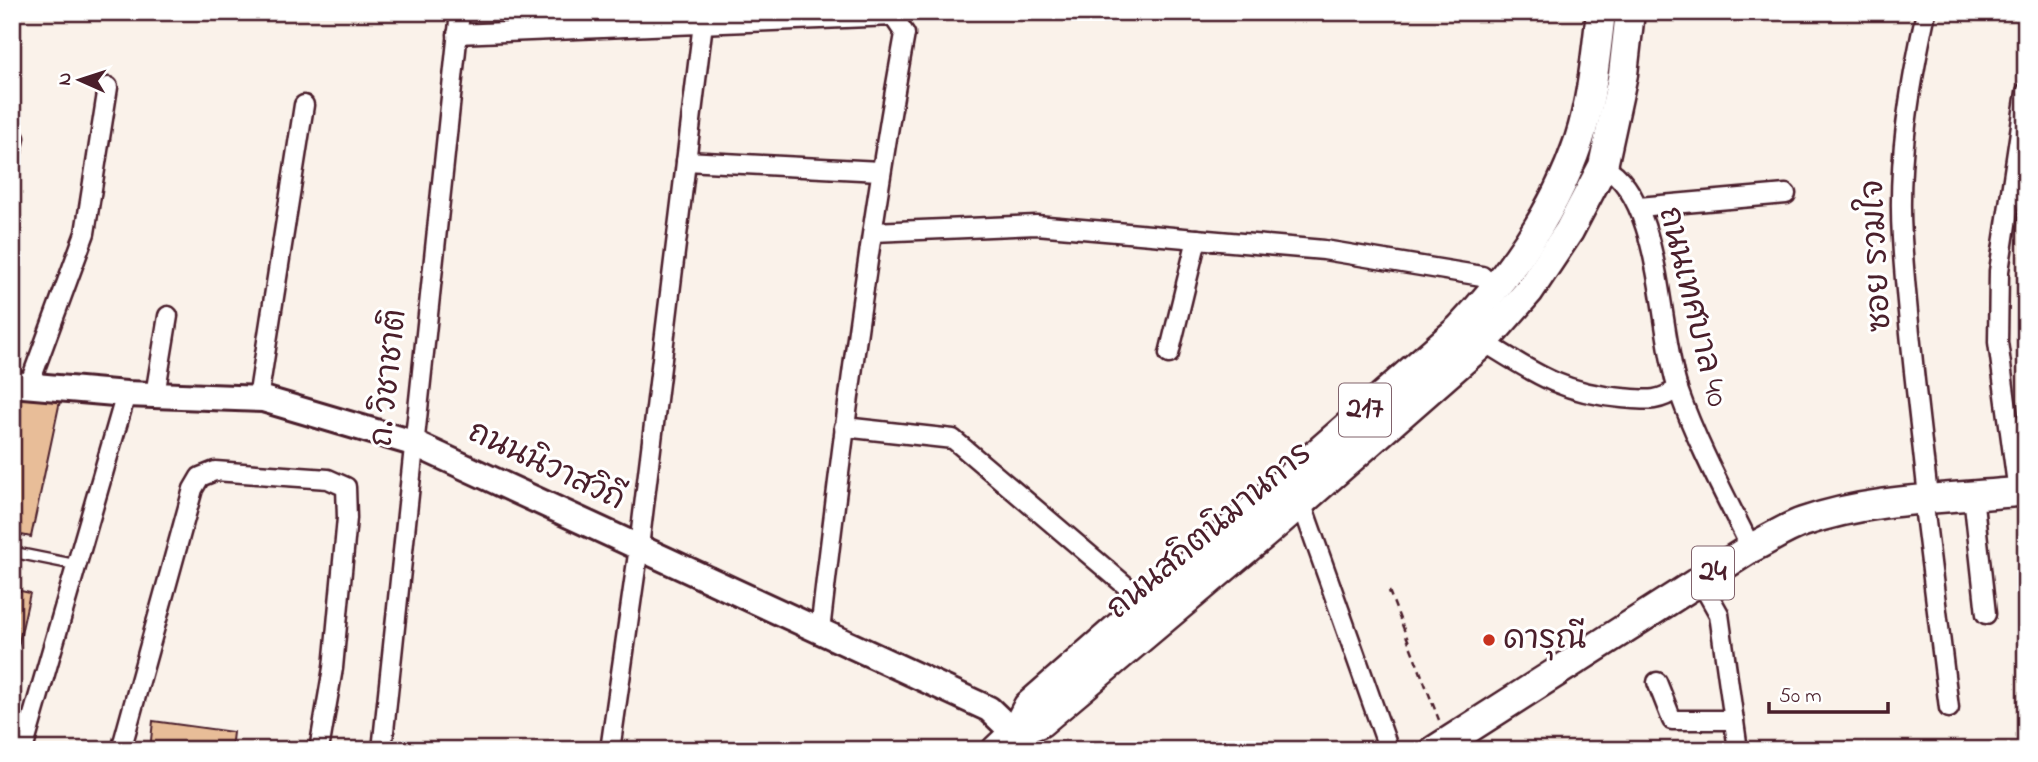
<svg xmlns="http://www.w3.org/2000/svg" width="2038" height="762" font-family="'Indie Flower','Playpen Sans Thai',sans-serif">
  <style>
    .building { fill: #e8bd98; stroke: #4a1f2b; stroke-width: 2 }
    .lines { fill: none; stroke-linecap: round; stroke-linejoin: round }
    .lane-casing { stroke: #4a1f2b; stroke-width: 14 }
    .street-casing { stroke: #4a1f2b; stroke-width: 23 }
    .secondary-casing { stroke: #4a1f2b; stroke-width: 30 }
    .primary-casing { stroke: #4a1f2b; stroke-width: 33 }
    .path { stroke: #4a1f2b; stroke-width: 2.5; stroke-dasharray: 7 5; stroke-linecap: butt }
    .lane { stroke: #fff; stroke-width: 9 }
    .street { stroke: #fff; stroke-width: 18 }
    .secondary { stroke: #fff; stroke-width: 24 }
    .primary { stroke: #fff; stroke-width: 28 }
    .poi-dot { fill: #c8321e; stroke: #fff; stroke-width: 2.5 }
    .labels { text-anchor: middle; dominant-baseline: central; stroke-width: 6; stroke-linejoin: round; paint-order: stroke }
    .shield { fill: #fff; stroke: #80626b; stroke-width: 2 }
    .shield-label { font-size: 30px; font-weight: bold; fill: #4a1f2b }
    .street-label { font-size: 32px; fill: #4a1f2b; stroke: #fff }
    .poi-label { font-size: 32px; fill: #4a1f2b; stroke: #fff; text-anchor: start }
  </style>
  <rect width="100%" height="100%" fill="#faf2ea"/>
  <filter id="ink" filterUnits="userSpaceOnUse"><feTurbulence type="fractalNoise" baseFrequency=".0143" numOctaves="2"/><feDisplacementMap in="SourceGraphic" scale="14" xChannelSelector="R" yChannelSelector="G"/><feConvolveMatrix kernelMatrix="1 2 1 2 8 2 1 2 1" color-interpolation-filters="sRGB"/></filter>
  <g filter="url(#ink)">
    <g class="building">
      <path d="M12 398 60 401 31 537 12 533Z"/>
      <path d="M12 589 30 593 12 674Z"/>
      <path d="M153 721 233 732 231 750H150Z"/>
    </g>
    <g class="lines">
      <g class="lane-casing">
        <path id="lane" d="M12 552 77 565"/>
      </g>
      <g class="street-casing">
        <g id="street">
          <path d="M1926 12C1910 86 1897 163 1902 238 1907 325 1919 411 1928 497"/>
          <path d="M457 34 893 16 905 34C869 232 843 431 820 631"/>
          <path d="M12 151 15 138"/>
          <path d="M686 161 880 171"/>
          <path d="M1603 166C1663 196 1658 333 1679 392 1698 446 1726 497 1751 548"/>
          <path d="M1639 207 1786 194"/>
          <path d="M873 232 1036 225 1324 250 1482 276 1496 289"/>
          <path d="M1484 342C1534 373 1562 393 1622 398 1645 400 1659 403 1678 388"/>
          <path d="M1169 354 1197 239"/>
          <path d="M29 385 85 233 108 87"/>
          <path d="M155 395 168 316"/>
          <path d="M258 399 304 105"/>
          <path d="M844 427 953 439 1145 602"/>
          <path d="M2018 492 1998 342 1999 271 2026 92"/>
          <path d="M1973 495 1986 614"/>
          <path d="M1923 498 1949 708"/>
          <path d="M1301 502 1389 750"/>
          <path d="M1701 582 1719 614 1738 750"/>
          <path d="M1657 682 1672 720H1734"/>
          <path d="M23 750 126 394"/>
          <path d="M121 750 193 489 200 477 215 471 328 479 346 487 347 518 333 668 319 750"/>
          <path d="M382 750 460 12"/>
          <path d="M610 750 639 547 703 23"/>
        </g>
      </g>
      <g class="secondary-casing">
        <path id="secondary" d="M12 384 126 394 263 399 413 443 989 709 1014 733"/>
      </g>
      <g class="primary-casing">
        <g id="primary">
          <path d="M1014 733 1028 706 1459 329C1511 274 1555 212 1579 140 1592 100 1596 54 1601 12"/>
          <path d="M996 750 1014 733 1040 723 1274 526 1484 342 1529 291 1569 231 1603 166 1623 74 1630 12"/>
          <path d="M1435 750 1751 548C1768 540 1785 528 1803 522 1875 497 1951 499 2026 491"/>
        </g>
      </g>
      <path class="path" d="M1389 591 1439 720"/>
      <use href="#lane" class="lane"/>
      <use href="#street" class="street"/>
      <use href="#secondary" class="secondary"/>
      <use href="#primary" class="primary"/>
    </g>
  </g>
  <circle class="poi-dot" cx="1489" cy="640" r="7"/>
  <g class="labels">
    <g class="shield">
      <rect x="1339" y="383.5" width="52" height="53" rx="5"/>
      <rect x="1692" y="546.5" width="42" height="53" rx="5"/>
    </g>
    <g class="shield-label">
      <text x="1365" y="410">217</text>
      <text x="1713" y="573">24</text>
    </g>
    <g class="street-label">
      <text transform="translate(1878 256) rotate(-93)">ซอย รวมใจ</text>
      <text transform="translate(1692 307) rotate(76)">ถนนเทศบาล 40</text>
      <text transform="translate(390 378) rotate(-84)">ถ. วิชาชาติ</text>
      <text transform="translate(546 467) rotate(25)">ถนนนิวาสวิถี</text>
      <text transform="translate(1210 532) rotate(-40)">ถนนสถิตนิมานการ</text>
    </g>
    <g class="poi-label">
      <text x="1503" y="640">ดารุณี</text>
    </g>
  </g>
  <rect width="2038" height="762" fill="none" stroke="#fff" stroke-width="42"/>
  <rect x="21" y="21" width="1996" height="720" fill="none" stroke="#4a1f2b" stroke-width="2.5" filter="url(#ink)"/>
  <g transform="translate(80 80) rotate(273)" stroke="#ffffff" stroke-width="5" paint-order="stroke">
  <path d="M0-5L12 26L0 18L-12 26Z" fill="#4a1f2b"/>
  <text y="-10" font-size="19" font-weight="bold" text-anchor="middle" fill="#4a1f2b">N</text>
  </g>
  <path d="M1769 702v10h119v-10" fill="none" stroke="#4a1f2b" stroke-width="3.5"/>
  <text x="1779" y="702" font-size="21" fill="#4a1f2b" stroke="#ffffff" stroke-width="5" paint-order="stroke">50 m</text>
</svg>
